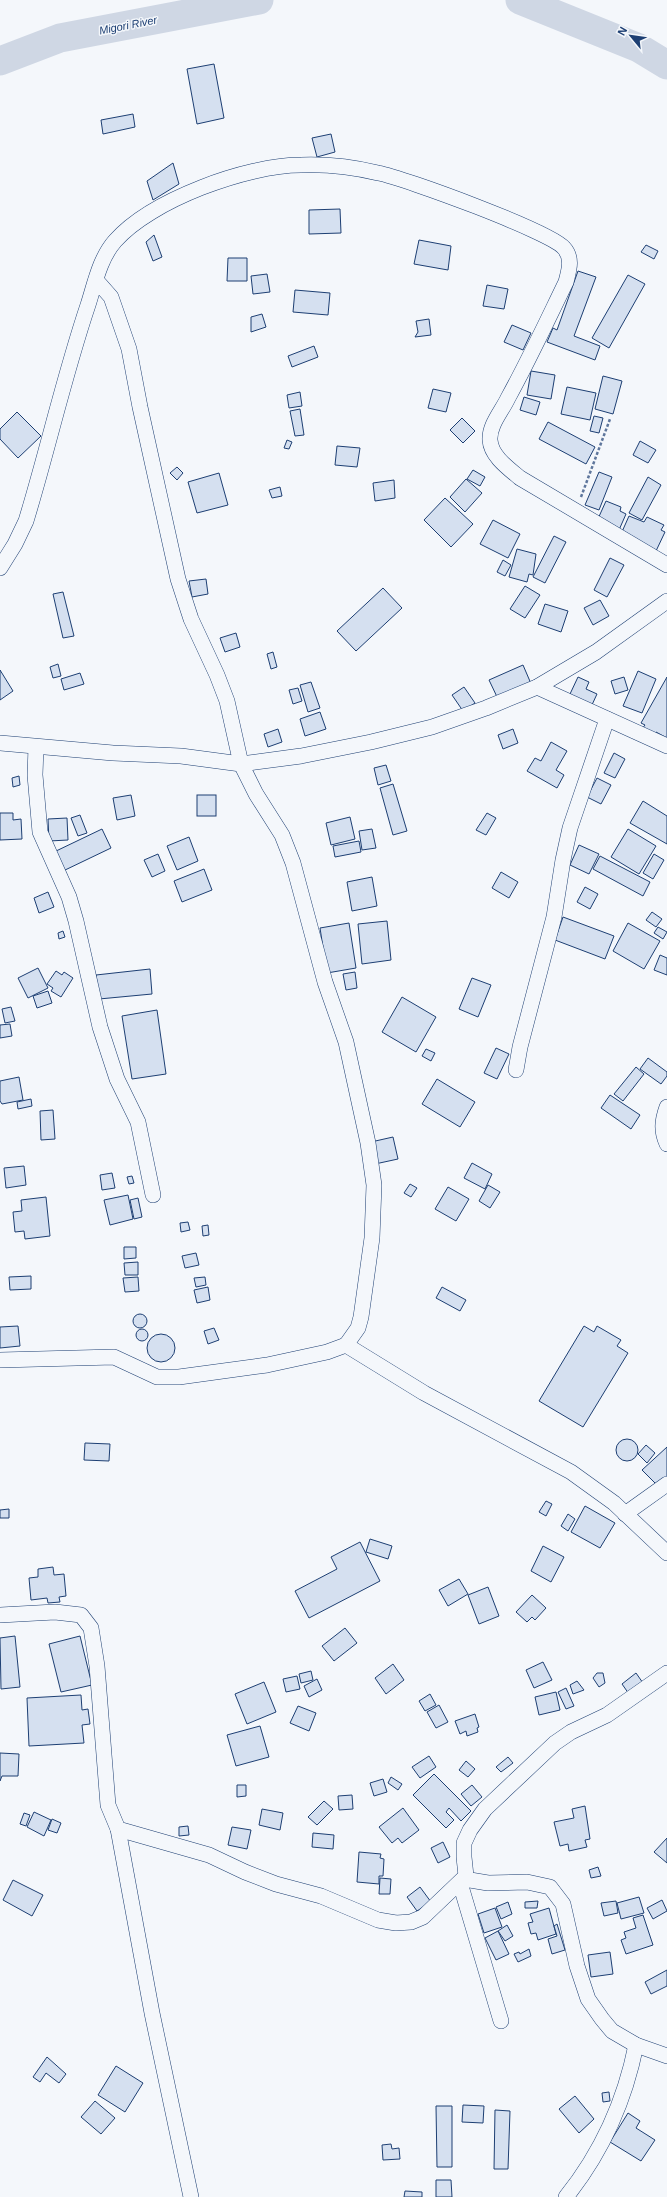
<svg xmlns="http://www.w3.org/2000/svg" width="667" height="2197" font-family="Arial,sans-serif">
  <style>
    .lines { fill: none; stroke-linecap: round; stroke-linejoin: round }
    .river { stroke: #cfd7e4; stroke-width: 29 }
    .building { fill: #d5e0f0; stroke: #1d3f73 }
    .street-casing { stroke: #1d3f73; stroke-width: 16 }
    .path { stroke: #5e769c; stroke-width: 2.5; stroke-dasharray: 3 2; stroke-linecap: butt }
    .street { stroke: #f4f7fb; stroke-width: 15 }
    .labels { text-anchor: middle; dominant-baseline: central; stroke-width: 3; stroke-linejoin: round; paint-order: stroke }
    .water-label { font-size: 11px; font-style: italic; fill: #1d3f73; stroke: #f4f7fb }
  </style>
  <rect width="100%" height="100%" fill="#f4f7fb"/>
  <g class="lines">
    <g class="river">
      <path d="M520 0 639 48 667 65"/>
      <path d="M0 61 60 38 259 0"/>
    </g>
  </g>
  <g class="building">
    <path d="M214 64 224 118 197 124 187 69Z"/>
    <path d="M133 114 135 127 103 134 101 120Z"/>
    <path d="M331 134 335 152 317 157 312 138Z"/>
    <path d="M173 163 179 184 153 200 147 181Z"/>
    <path d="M340 209 341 233 309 234V210Z"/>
    <path d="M154 235 162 257 153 261 146 242Z"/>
    <path d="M419 240 451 246 448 270 414 264Z"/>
    <path d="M646 245 658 251 654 259 641 252Z"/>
    <path d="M228 258H247V281H227Z"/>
    <path d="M578 271 596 277 574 336 600 346 595 360 547 342 553 328 557 330Z"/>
    <path d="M267 274 270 292 253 294 251 276Z"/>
    <path d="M628 275 645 284 609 348 592 338Z"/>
    <path d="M487 285 508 289 504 309 483 306Z"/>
    <path d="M295 290 330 293 328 315 293 312Z"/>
    <path d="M262 314 266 327 251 332V317Z"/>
    <path d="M429 319 431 335 415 337 418 332 416 321Z"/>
    <path d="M512 325 531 333 523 350 504 342Z"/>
    <path d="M314 346 318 357 292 367 288 356Z"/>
    <path d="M531 371 555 375 551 399 527 395Z"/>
    <path d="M603 376 622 381 613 414 595 409Z"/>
    <path d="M567 387 596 393 590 420 561 414Z"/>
    <path d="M433 389 451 393 446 412 428 408Z"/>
    <path d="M300 392 302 406 289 408 287 395Z"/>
    <path d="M524 397 540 402 536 415 520 410Z"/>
    <path d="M300 409 304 435 295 436 290 411Z"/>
    <path d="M17 412 41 436 18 458 0 439V429Z"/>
    <path d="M594 416 603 418 599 433 590 431Z"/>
    <path d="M462 418 475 431 463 443 450 430Z"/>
    <path d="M548 422 595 447 586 464 539 439Z"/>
    <path d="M287 440 292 442 289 449 284 448Z"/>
    <path d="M640 441 656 450 648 463 633 455Z"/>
    <path d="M337 446 360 448 357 467 335 465Z"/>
    <path d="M177 467 183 473 177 480 170 473Z"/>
    <path d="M473 470 485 477 480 486 467 479Z"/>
    <path d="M599 472 612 477 599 510 585 505Z"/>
    <path d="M219 473 228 505 197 513 188 482Z"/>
    <path d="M648 477 661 485 642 520 629 513Z"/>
    <path d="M466 479 482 493 465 512 450 497Z"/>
    <path d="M394 480 395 498 375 501 373 483Z"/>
    <path d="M280 487 282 496 272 498 269 490Z"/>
    <path d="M445 498 473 524 451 547 424 520Z"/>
    <path d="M606 501 621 507 620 511 626 514 619 530 597 521Z"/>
    <path d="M629 516 644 522 647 517 664 525 661 530 665 532 656 551 621 534Z"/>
    <path d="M493 520 520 534 508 558 480 544Z"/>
    <path d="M554 536 566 542 545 583 533 577Z"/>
    <path d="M517 549 536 554 533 575 529 574 527 582 509 577Z"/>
    <path d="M610 558 624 565 607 597 594 590Z"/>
    <path d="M503 560 511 565 505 576 497 572Z"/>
    <path d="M206 579 208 594 192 597 189 581Z"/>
    <path d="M525 586 540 595 525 618 510 609Z"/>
    <path d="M383 588 402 608 356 651 337 631Z"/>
    <path d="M63 592 74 636 63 638 53 594Z"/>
    <path d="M600 600 609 616 593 625 584 608Z"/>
    <path d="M545 604 568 611 561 632 538 624Z"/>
    <path d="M236 633 240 647 225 652 220 638Z"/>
    <path d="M273 652 277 667 271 669 267 654Z"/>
    <path d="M58 664 61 676 53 678 50 667Z"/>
    <path d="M523 665 532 686 499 701 489 680Z"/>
    <path d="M0 670 13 691 0 700Z"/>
    <path d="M638 671 656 679 642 713 623 706Z"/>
    <path d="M80 673 84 684 64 690 61 679Z"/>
    <path d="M578 677 589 682 586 689 597 694 591 707 570 694Z"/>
    <path d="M624 677 628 690 615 694 611 681Z"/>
    <path d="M667 677V738L656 732 654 736 642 729 645 725 641 723Z"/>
    <path d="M311 682 320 708 308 712 300 685Z"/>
    <path d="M464 687 475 703 463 711 452 695Z"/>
    <path d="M298 688 302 701 293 704 289 690Z"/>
    <path d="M320 712 326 729 305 736 300 719Z"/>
    <path d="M278 729 282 742 268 747 264 734Z"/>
    <path d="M513 729 518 743 503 749 498 735Z"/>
    <path d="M551 742 567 751 556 770 564 775 557 788 527 771 535 758 541 761Z"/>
    <path d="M614 753 625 759 615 778 604 773Z"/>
    <path d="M386 765 391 781 378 785 374 768Z"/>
    <path d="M19 776 20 785 13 787 12 778Z"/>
    <path d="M597 778 611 785 601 804 587 797Z"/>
    <path d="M393 784 407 831 393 835 380 788Z"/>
    <path d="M131 795 135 816 117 820 113 798Z"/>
    <rect x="197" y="795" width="19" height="21"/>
    <path d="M643 801 667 816V844L630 823Z"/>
    <path d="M0 813H13V820L21 819 22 839 0 840Z"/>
    <path d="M487 813 496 818 486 835 476 830Z"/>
    <path d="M80 815 87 833 78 836 71 818Z"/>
    <path d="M350 817 355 839 331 845 326 823Z"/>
    <path d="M67 818 68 840 49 841 48 819Z"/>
    <path d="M102 829 111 848 63 871 54 852Z"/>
    <path d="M372 829 376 848 362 850 359 831Z"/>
    <path d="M628 829 656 846 639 874 611 857Z"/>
    <path d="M189 837 198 861 177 870 167 846Z"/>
    <path d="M359 841 361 852 335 857 333 846Z"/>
    <path d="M579 845 599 854 589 874 570 865Z"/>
    <path d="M158 854 165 871 152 877 144 860Z"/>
    <path d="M654 854 664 860 653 879 643 873Z"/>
    <path d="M600 856 650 882 643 896 593 869Z"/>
    <path d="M204 869 212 890 182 902 174 881Z"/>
    <path d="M501 872 518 882 509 898 492 888Z"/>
    <path d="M372 877 377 906 352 911 347 882Z"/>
    <path d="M585 887 598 894 590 909 577 902Z"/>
    <path d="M48 892 54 907 39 913 34 898Z"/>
    <path d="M652 912 662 919 656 927 646 920Z"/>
    <path d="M563 917 614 936 605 959 555 940Z"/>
    <path d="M387 921 391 960 362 964 358 924Z"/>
    <path d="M349 923 356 968 327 973 320 928Z"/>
    <path d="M628 923 660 941 644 969 613 951Z"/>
    <path d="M658 927 667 932 663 939 654 933Z"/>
    <path d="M63 931 65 937 59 939 58 933Z"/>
    <path d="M660 955 667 958V975L654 970Z"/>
    <path d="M38 968 48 988 28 998 18 978Z"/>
    <path d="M150 969 152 994 99 999 96 975Z"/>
    <path d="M56 971 62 975 64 972 73 978 61 997 51 991 53 988 47 984Z"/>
    <path d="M355 972 357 988 346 990 343 974Z"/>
    <path d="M472 978 491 985 478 1017 459 1009Z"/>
    <path d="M48 991 52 1003 37 1008 33 996Z"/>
    <path d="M402 997 436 1017 416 1052 382 1032Z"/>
    <path d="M11 1007 15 1021 5 1023 2 1009Z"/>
    <path d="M157 1010 166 1074 132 1079 122 1016Z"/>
    <path d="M10 1024 12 1036 0 1038V1025Z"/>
    <path d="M496 1048 509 1054 497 1079 484 1073Z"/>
    <path d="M426 1049 435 1053 431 1061 422 1056Z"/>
    <path d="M648 1058 667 1072V1076L661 1084 640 1069Z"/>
    <path d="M636 1067 644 1074 623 1101 614 1094Z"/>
    <path d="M19 1077 23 1100 2 1104 0 1101V1081Z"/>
    <path d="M437 1079 475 1102 460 1127 422 1104Z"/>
    <path d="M610 1095 640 1115 631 1129 601 1108Z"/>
    <path d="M31 1099 32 1106 18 1109 17 1102Z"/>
    <path d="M53 1110 55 1139 41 1140 40 1111Z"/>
    <path d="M393 1137 398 1159 375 1164 371 1142Z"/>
    <path d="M472 1163 492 1174 485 1189 464 1178Z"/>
    <path d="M24 1166 26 1185 6 1188 4 1168Z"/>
    <path d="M112 1173 115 1188 102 1190 100 1175Z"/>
    <path d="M132 1176 134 1183 129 1184 127 1177Z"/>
    <path d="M410 1184 417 1188 411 1197 404 1193Z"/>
    <path d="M488 1185 500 1192 490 1208 479 1201Z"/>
    <path d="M448 1187 469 1199 456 1221 435 1209Z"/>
    <path d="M128 1195 133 1219 110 1225 104 1200Z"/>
    <path d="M46 1197 50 1236 25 1239 24 1231 15 1232 13 1212 22 1211 21 1200Z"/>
    <path d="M138 1198 142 1217 134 1219 130 1200Z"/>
    <path d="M188 1222 190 1230 181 1232 180 1223Z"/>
    <path d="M208 1225 209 1235 203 1236 202 1226Z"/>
    <path d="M124 1247H136V1258L124 1259Z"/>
    <path d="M196 1253 199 1265 185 1268 182 1256Z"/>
    <path d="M138 1262V1275H125L124 1263Z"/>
    <path d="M31 1276V1289L10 1290 9 1277Z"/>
    <path d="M138 1277 139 1291 125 1292 123 1278Z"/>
    <path d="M205 1277 206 1285 196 1287 194 1278Z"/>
    <path d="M208 1287 210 1300 197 1303 194 1290Z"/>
    <path d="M442 1287 466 1300 460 1311 436 1298Z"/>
    <circle cx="140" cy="1321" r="7"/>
    <path d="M18 1326 20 1346 0 1348V1327Z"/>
    <path d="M584 1326 594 1332 597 1326 621 1340 617 1346 628 1353 583 1427 539 1401Z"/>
    <path d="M214 1328 219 1340 208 1344 204 1331Z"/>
    <circle cx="142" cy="1335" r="6"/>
    <circle cx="161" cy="1348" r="14"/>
    <circle cx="627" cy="1450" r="11"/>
    <path d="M85 1443 110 1444 109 1461 84 1460Z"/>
    <path d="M646 1445 655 1453 647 1463 638 1454Z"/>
    <path d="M667 1447V1480L659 1487 642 1470Z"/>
    <path d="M546 1501 552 1504 546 1516 539 1512Z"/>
    <path d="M585 1506 615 1523 600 1548 571 1532Z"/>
    <path d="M9 1509V1518H0V1510Z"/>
    <path d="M568 1514 575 1519 568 1531 561 1526Z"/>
    <path d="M370 1539 392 1546 388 1559 366 1552Z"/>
    <path d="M360 1542 380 1581 309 1618 295 1591 337 1569 331 1557Z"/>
    <path d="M543 1546 564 1557 551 1582 531 1571Z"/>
    <path d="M53 1567 54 1575 64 1574 66 1596 59 1597 60 1602 48 1603 47 1598 31 1600 29 1578 38 1577V1569Z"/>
    <path d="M459 1579 468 1594 448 1606 439 1590Z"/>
    <path d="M488 1587 499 1616 479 1624 468 1595Z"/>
    <path d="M532 1595 546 1608 535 1620 532 1617 527 1622 516 1612Z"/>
    <path d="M345 1628 357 1643 334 1661 322 1646Z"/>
    <path d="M15 1636 20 1687 1 1689 0 1638Z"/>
    <path d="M80 1636 92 1685 61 1692 49 1644Z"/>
    <path d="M543 1662 552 1680 534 1688 526 1670Z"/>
    <path d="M393 1664 404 1680 386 1694 375 1678Z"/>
    <path d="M311 1671 313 1680 301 1683 299 1674Z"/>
    <path d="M597 1673H603L605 1683 599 1687 593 1678Z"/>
    <path d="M636 1673 643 1683 629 1694 622 1684Z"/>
    <path d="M297 1676 300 1689 286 1692 283 1679Z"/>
    <path d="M317 1679 322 1690 309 1697 304 1686Z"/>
    <path d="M577 1681 584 1690 573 1694 570 1685Z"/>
    <path d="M264 1682 276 1712 247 1724 235 1694Z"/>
    <path d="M566 1688 574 1706 566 1709 558 1692Z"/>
    <path d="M556 1692 560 1710 539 1715 535 1697Z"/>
    <path d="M430 1694 436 1705 425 1711 419 1701Z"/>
    <path d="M81 1695 82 1710 88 1709 90 1724 82 1725 84 1743 29 1746 27 1698Z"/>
    <path d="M439 1705 448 1722 436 1728 427 1712Z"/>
    <path d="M298 1706 316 1713 309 1731 290 1723Z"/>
    <path d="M475 1714 479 1727 477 1728 478 1732 467 1736 466 1731 460 1734 455 1721Z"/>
    <path d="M260 1726 269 1757 236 1766 227 1735Z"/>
    <path d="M0 1753 19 1754 18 1776H2L0 1781Z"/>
    <path d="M429 1756 436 1767 420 1778 412 1767Z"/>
    <path d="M508 1757 513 1763 501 1772 496 1767Z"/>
    <path d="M466 1761 475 1769 468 1777 459 1770Z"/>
    <path d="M434 1774 471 1811 461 1821 449 1808 446 1812 454 1820 446 1828 413 1795Z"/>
    <path d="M391 1777 402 1784 398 1790 388 1783Z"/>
    <path d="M383 1779 387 1792 374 1796 370 1783Z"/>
    <path d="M237 1785H246V1796L237 1797Z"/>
    <path d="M472 1785 482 1797 471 1806 461 1794Z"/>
    <path d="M352 1795 353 1809 339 1810 338 1796Z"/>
    <path d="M324 1801 333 1809 317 1825 308 1817Z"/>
    <path d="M585 1806 590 1839 585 1840 587 1847 569 1851 568 1844 560 1846 554 1822 574 1818 572 1809Z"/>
    <path d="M403 1808 419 1830 402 1843 398 1838 392 1843 379 1827Z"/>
    <path d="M262 1809 283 1813 280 1830 259 1825Z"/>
    <path d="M34 1812 51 1820 44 1836 27 1827Z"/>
    <path d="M24 1813 30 1815 26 1826 20 1824Z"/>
    <path d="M52 1819 61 1823 57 1833 48 1830Z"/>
    <path d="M188 1826 189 1835 179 1836V1827Z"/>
    <path d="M232 1827 251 1830 247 1849 228 1845Z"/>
    <path d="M313 1833 334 1835 333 1849 312 1847Z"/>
    <path d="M667 1838V1863L654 1852Z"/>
    <path d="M443 1842 450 1857 438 1863 431 1848Z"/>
    <path d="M359 1852 381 1854 380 1858 384 1859 383 1876H379V1884L357 1882Z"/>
    <path d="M598 1867 601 1876 591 1878 589 1870Z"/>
    <path d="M380 1878 391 1879 390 1894H379Z"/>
    <path d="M13 1880 43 1895 32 1916 3 1900Z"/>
    <path d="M420 1887 431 1902 417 1911 407 1897Z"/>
    <path d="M639 1897 644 1913 621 1919 617 1903Z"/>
    <path d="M662 1900 667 1911 653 1919 647 1908Z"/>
    <path d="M538 1901 537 1908H525V1902Z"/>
    <path d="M616 1901 618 1913 604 1916 601 1903Z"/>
    <path d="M508 1902 512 1914 501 1919 496 1907Z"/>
    <path d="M495 1908 502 1927 484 1933 478 1914Z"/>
    <path d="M549 1908 556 1934 538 1940 536 1933 531 1934 528 1923 533 1922 530 1914Z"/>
    <path d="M643 1915 653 1945 626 1954 621 1940 626 1938 624 1932 636 1928 633 1918Z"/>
    <path d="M557 1924 565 1950 552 1954 548 1939 557 1936 554 1926Z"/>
    <path d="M507 1925 513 1936 505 1941 498 1931Z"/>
    <path d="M498 1931 509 1954 496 1960 485 1938Z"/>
    <path d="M529 1949 531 1956 518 1962 514 1954 519 1952 520 1954Z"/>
    <path d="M610 1952 613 1974 591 1977 588 1955Z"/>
    <path d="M667 1970V1986L651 1994 645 1982Z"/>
    <path d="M47 2057 66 2074 59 2083 46 2073 40 2082 33 2077Z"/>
    <path d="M116 2066 143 2083 125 2112 98 2095Z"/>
    <path d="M609 2092 610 2101 603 2102 602 2093Z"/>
    <path d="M575 2096 594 2119 579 2133 559 2109Z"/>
    <path d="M95 2101 115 2118 101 2134 81 2117Z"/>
    <path d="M463 2105 484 2106 483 2123 462 2122Z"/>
    <path d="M436 2106H452V2167H437Z"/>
    <path d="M495 2110 510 2111 508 2169H494Z"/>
    <path d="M628 2113 640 2121 636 2128 655 2140 641 2161 610 2142Z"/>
    <path d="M391 2144 392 2149 399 2148 400 2159 383 2160 382 2145Z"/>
    <path d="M436 2180H451L452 2197H436Z"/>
    <path d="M405 2191 422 2192V2197H404Z"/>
  </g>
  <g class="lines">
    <g class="street-casing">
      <g id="street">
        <path d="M96 280 111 297 129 349 140 407 178 579 191 619 217 675 227 701 241 764 256 794 282 835 293 863 325 982 346 1042 368 1143 374 1185 372 1238 361 1317 358 1328 346 1345"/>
        <path d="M0 568 15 544 26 521C48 449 64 376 88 305 95 283 100 258 115 241 151 200 247 165 301 165 327 164 353 167 378 173 405 178 551 232 564 248 573 258 569 270 566 282 547 321 529 360 508 398 502 411 489 425 490 440 491 456 508 468 520 478L667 565"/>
        <path d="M537 687 667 746"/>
        <path d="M0 743 113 753 181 756 241 764 301 756 371 742 432 727 486 708 537 687 596 652 667 601"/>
        <path d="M36 747 35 775 40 832 69 897 76 921 100 1027 117 1079 138 1122 153 1195"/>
        <path d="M516 1070 520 1047 554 917 563 860 570 828 607 719"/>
        <path d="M667 1107C662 1121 661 1131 667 1144"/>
        <path d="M0 1360 114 1357 157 1377H179L267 1365 327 1352 346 1345 424 1393 571 1472 614 1503 667 1553"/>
        <path d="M625 1514 667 1484"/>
        <path d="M0 1615 55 1612 81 1615 91 1628 97 1666 108 1805 118 1829 209 1855 245 1872 276 1884 321 1896 378 1920 396 1923 411 1922 423 1917 466 1876"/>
        <path d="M667 1673 607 1715 571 1732 555 1743 485 1809 470 1830 464 1843V1857L466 1876 470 1880 488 1883 527 1882 550 1887 563 1904 577 1966 588 1999 602 2019 612 2031 636 2045 667 2056"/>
        <path d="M118 1829 152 2013 191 2197"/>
        <path d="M460 1883 501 2021"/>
        <path d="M566 2197C602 2152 625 2100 636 2045"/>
      </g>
    </g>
    <path class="path" d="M581 497 610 419"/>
    <use href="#street" class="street"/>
  </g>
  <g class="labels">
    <g class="water-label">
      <text transform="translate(128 25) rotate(-11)">Migori River</text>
    </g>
  </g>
  <g transform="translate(631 36) rotate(299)" stroke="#f4f7fb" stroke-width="3" paint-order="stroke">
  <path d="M0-3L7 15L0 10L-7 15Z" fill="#1d3f73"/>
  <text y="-6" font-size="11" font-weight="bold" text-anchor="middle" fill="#1d3f73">N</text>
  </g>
</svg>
